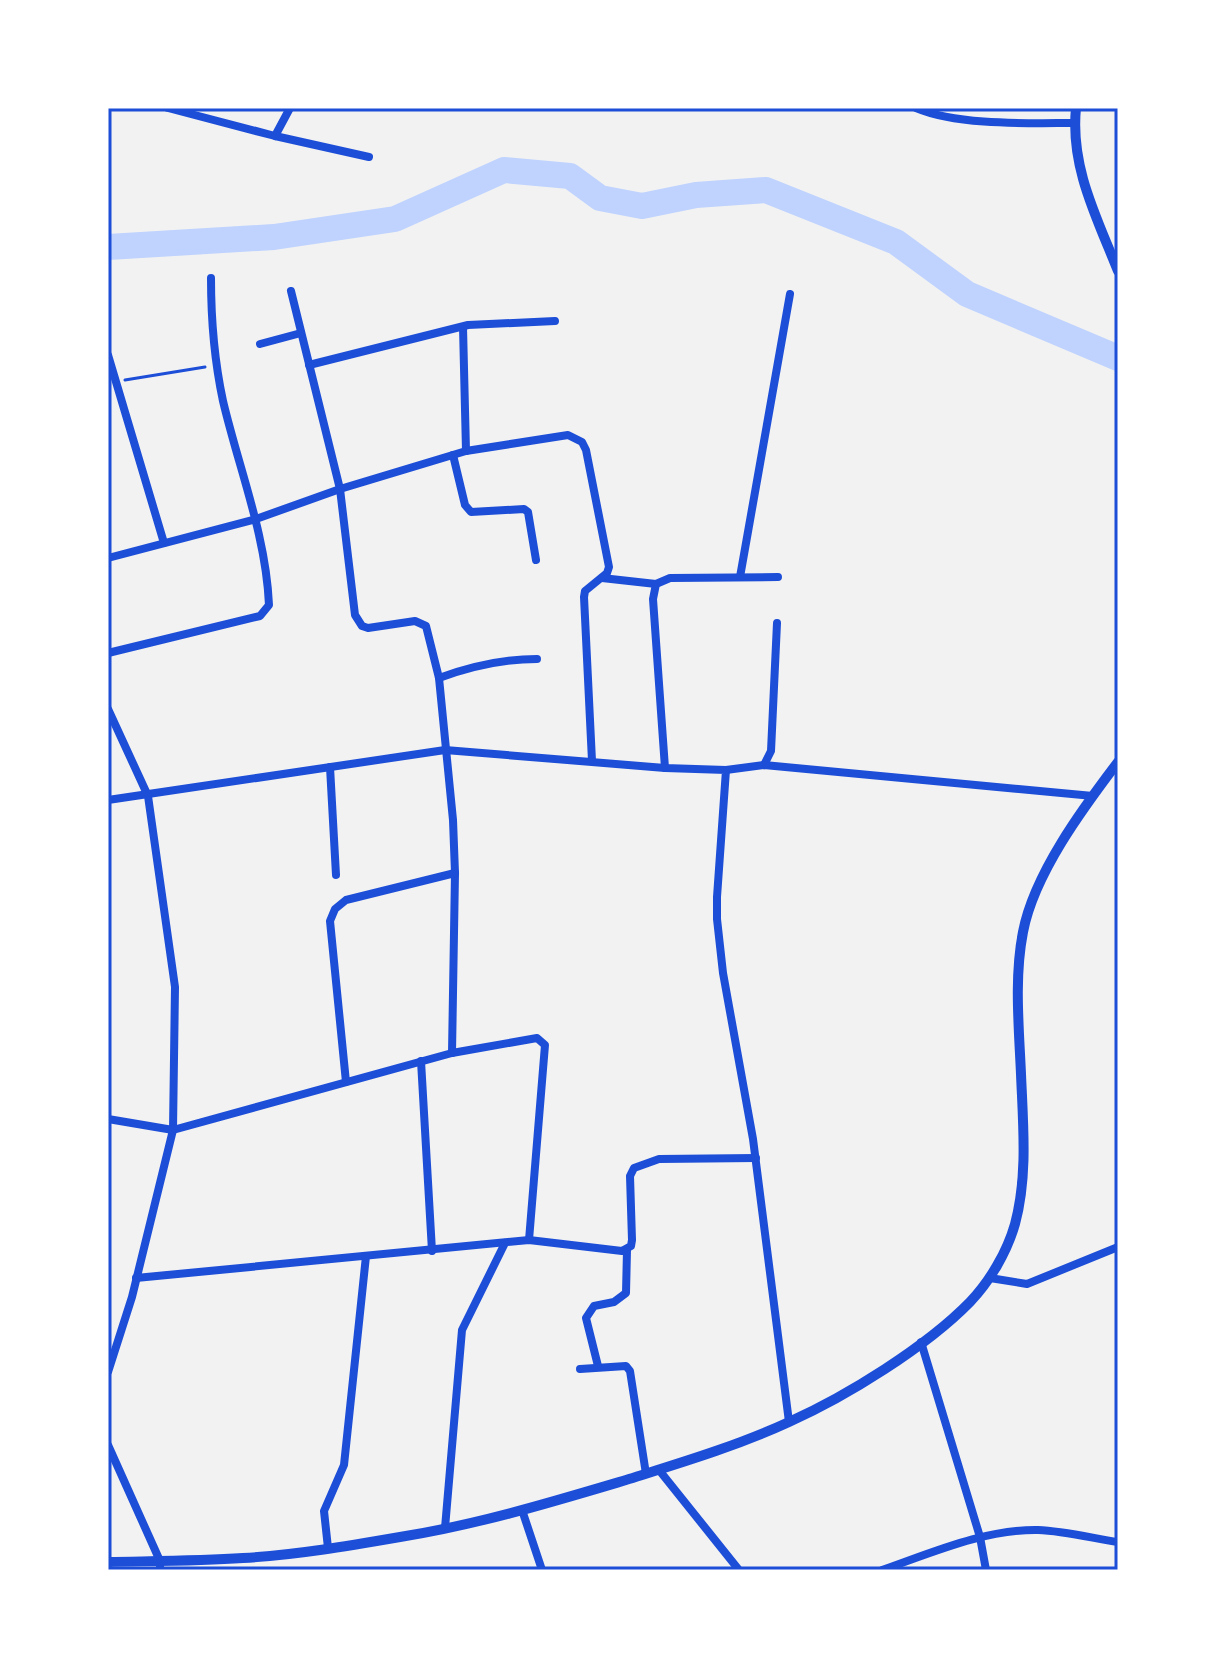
<svg xmlns="http://www.w3.org/2000/svg" width="1226" height="1678" font-family="'Public Sans',sans-serif">
  <style>
    .lines { fill: none; stroke-linecap: round; stroke-linejoin: round }
    .river { stroke: #bfd3fe; stroke-width: 26 }
    .path { stroke: #1d4ed8; stroke-width: 3 }
    .minor { stroke: #1d4ed8; stroke-width: 8 }
    .tertiary { stroke: #1d4ed8; stroke-width: 10 }
    .neatline { fill: none; stroke: #1d4ed8; stroke-width: 3 }
  </style>
  <rect width="100%" height="100%" fill="#f2f2f2"/>
  <g class="lines">
    <path class="river" d="M108 247 274 237 395 219 504 170 570 176 600 198 642 206 696 195 766 190 896 242 967 294 1118 358"/>
    <path class="path" d="M125 380 205 367"/>
    <g class="minor">
      <path d="M168 108 275 136 369 157"/>
      <path d="M916 108C959 126 1028 123 1075 123"/>
      <path d="M275 136 290 108"/>
      <path d="M291 291 340 489 355 615 362 626 368 628 415 621 426 626 439 678 453 820 455 873 452 1053"/>
      <path d="M463 327 466 451"/>
      <path d="M260 344 301 333"/>
      <path d="M108 355 164 543"/>
      <path d="M309 365 468 325 555 321"/>
      <path d="M453 455 465 505 471 512 524 509 528 512 536 560"/>
      <path d="M108 558 256 519 340 489 466 451 568 435 582 442 586 450 609 567 607 573 585 591 584 597 592 761"/>
      <path d="M740 577 790 294"/>
      <path d="M602 578 656 584"/>
      <path d="M108 653 260 616 269 605C266 535 239 469 223 401 214 359 211 322 211 278"/>
      <path d="M439 678C472 666 502 659 537 659"/>
      <path d="M108 709 148 796 175 987 173 1130 132 1297 108 1372"/>
      <path d="M764 765 771 751 777 623"/>
      <path d="M330 767 336 875"/>
      <path d="M665 768 653 599 656 584 670 578 778 577"/>
      <path d="M726 770 764 765 1093 796"/>
      <path d="M108 800 445 750 665 768 726 770 717 897V919L723 973 753 1139 789 1422"/>
      <path d="M421 1061 432 1251"/>
      <path d="M346 1082 330 921 335 909 346 900 455 873"/>
      <path d="M108 1119 173 1130 452 1053 537 1038 545 1045 529 1240"/>
      <path d="M136 1278 529 1240 622 1251 631 1246 632 1240 630 1176 634 1168 659 1159 756 1158"/>
      <path d="M990 1278 1027 1284 1118 1247"/>
      <path d="M921 1342 980 1537 986 1570"/>
      <path d="M598 1366 586 1318 594 1306 614 1302 626 1293 627 1250"/>
      <path d="M580 1369 626 1366 630 1371 646 1474"/>
      <path d="M108 1445 160 1561V1570"/>
      <path d="M659 1470 739 1570"/>
      <path d="M522 1510 542 1570"/>
      <path d="M445 1528 462 1330 505 1243"/>
      <path d="M328 1548 324 1511 344 1465 366 1256"/>
      <path d="M882 1570C931 1553 985 1529 1038 1530 1064 1531 1092 1538 1118 1542"/>
    </g>
    <g class="tertiary">
      <path d="M1076 108C1070 167 1097 218 1118 271"/>
      <path d="M108 1562C153 1561 198 1561 243 1558 296 1555 348 1546 400 1537 476 1525 552 1502 626 1480 680 1463 737 1446 789 1422 847 1396 926 1347 970 1302 990 1281 1007 1252 1015 1224 1028 1176 1023 1124 1021 1074 1019 1028 1014 978 1023 932 1034 874 1083 808 1118 762"/>
    </g>
  </g>
  <rect width="1226" height="1678" fill="none" stroke="#ffffff" stroke-width="220"/>
  <rect x="110" y="110" width="1006" height="1458" class="neatline"/>
</svg>
